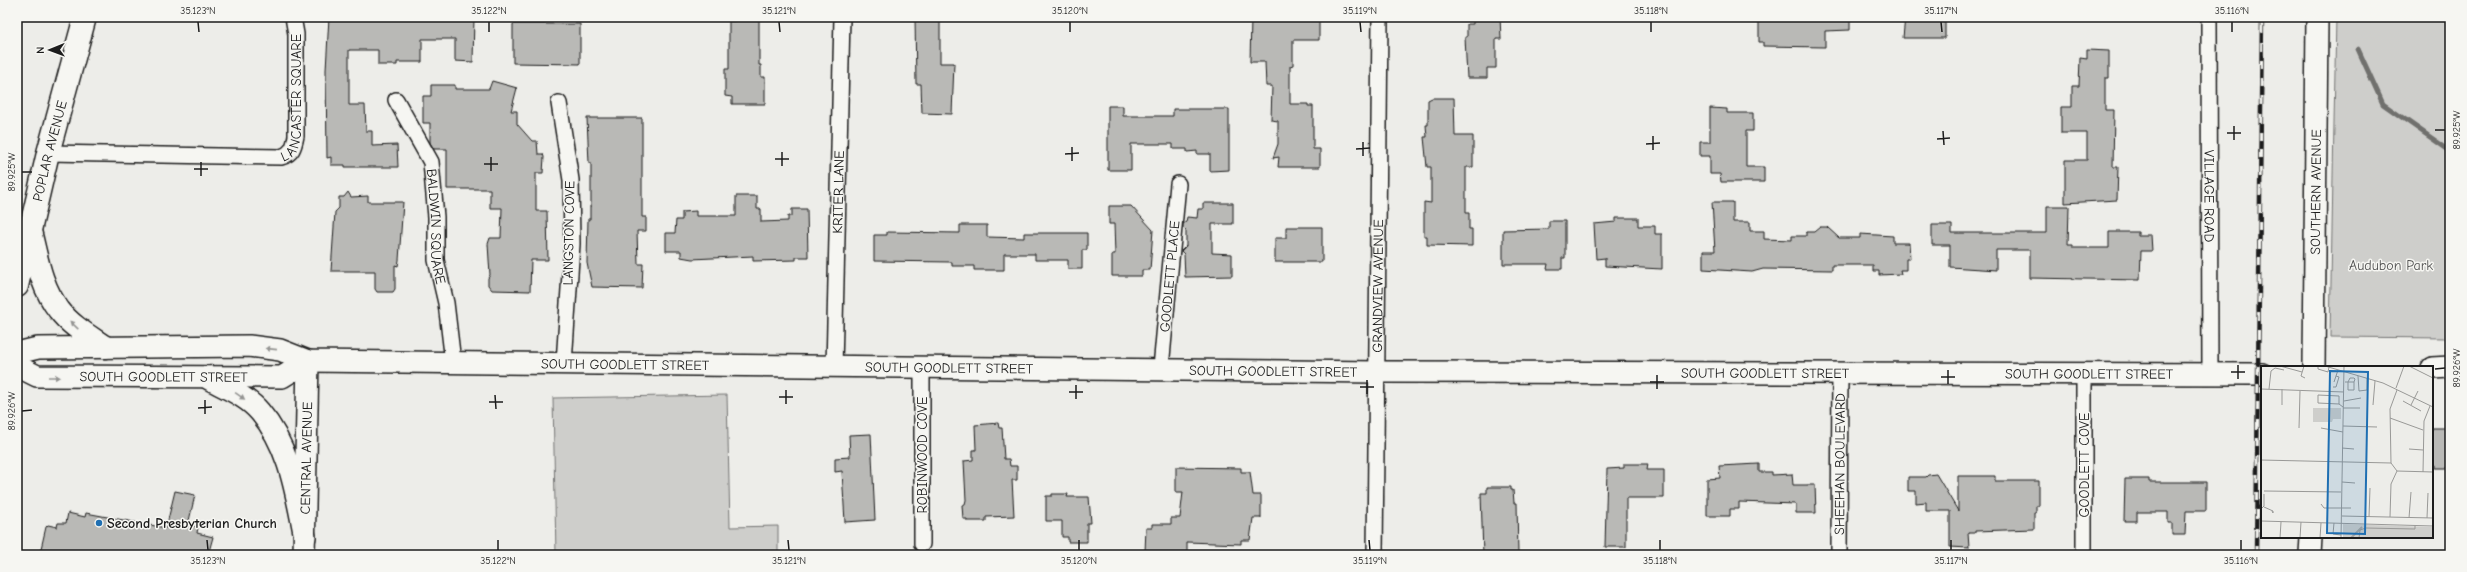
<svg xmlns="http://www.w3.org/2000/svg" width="2467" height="572" font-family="'Comic Neue',sans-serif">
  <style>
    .green { fill: #cececb; stroke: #757574 }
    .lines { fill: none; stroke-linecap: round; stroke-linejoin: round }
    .stream { stroke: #6f6f6d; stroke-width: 5 }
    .building { fill: #b9b9b6; stroke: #1c1c1c }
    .street-casing { stroke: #1c1c1c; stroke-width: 18 }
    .secondary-casing { stroke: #1c1c1c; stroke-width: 24 }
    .primary-casing { stroke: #1c1c1c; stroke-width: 25 }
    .street { stroke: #f6f6f2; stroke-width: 15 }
    .secondary { stroke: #f6f6f2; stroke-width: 21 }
    .primary { stroke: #f6f6f2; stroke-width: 22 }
    .rail-casing { stroke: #1c1c1c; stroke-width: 4.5 }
    .rail { stroke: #f6f6f2; stroke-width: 3; stroke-dasharray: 9; stroke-linecap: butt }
    .oneway { fill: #949492 }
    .ticks { fill: none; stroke: #1c1c1c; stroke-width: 1.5 }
    .poi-dot { fill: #1f6fb2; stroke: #f6f6f2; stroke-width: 1.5 }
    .labels { text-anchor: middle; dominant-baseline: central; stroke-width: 3; stroke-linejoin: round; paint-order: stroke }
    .street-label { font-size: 14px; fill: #1c1c1c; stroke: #f6f6f2 }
    .park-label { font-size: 14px; fill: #515151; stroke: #f6f6f2 }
    .poi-label { font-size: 14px; font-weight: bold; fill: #1c1c1c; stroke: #f6f6f2; text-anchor: start }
    .inset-river { fill: none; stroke: #a6a6a3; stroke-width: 2 }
    .inset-road { fill: none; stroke: #999997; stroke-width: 1 }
    .view { fill: #1f6fb2; fill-opacity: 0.15; stroke: #1f6fb2; stroke-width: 2 }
    .inset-edge { fill: none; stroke: #1c1c1c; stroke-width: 2 }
    .neatline { fill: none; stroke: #1c1c1c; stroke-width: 1.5 }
    .ticks-label { font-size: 10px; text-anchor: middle; fill: #1c1c1c }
  </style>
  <rect width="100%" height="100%" fill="#edede9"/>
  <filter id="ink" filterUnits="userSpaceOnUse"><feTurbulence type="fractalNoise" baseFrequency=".025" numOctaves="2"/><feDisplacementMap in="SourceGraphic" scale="8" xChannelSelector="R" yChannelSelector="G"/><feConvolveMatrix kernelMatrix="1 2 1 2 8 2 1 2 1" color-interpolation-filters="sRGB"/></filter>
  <g filter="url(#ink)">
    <g class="green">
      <path d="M2336 17H2450V338L2330 337Z"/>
      <path d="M727 395 730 527 778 526V555H556L553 398Z"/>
    </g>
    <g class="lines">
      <path class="stream" d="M2358 49 2383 104 2450 151"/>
    </g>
    <g class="building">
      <path d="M329 17H474L473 62 455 61V39H422V62H397V65H378V50H349V105H365L366 131H372V146L397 145 398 167H345V165H331V157L327 158 326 70Z"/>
      <path d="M735 17H759V65H761V77H765V104H732V97L725 96V69H729V21H735Z"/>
      <path d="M915 17H940V63H954L952 114 922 113 921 84H916Z"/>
      <path d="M1473 17H1500L1501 39H1496V68H1487V78H1467L1465 37H1467V24H1473Z"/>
      <path d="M1759 17H1850V30L1825 31V47L1763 46V42H1759Z"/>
      <path d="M1905 17H1938V21H1945V38H1903Z"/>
      <path d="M1319 18V40H1293V65L1290 66V104H1308V106H1313V149H1320V167H1278L1279 157 1273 158 1278 144V121L1271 120 1272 86H1266L1265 62H1250L1251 19Z"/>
      <path d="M513 24H580V64L513 63Z"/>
      <path d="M2087 50 2109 51V78H2105V110H2114L2113 167H2118L2117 200 2065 203V160H2087V133H2061V107H2072V86H2079L2080 58 2087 59Z"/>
      <path d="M492 81 517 88 511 111H517V124L532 141H537L538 154H543L544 157 543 173H536V211H547L548 260H531L530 291 492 290 488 285V278L490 275 488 244 490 238H501L502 208H490V189H447V149H434L430 143V123H423V96H431V85H455V89H489Z"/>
      <path d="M1432 98H1454L1455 136H1473V167H1466V213H1469V229H1472V246L1427 245V236H1424V202L1431 203V167H1427L1424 137H1427L1426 125H1428V100Z"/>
      <path d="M1108 106H1123V116H1173V109H1229V170L1210 171V154H1197V151L1187 152V149H1173V144H1131V170H1108Z"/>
      <path d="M1710 108 1727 109V113H1753V131H1746V167H1764V182H1721L1720 174H1710V156H1700V142H1710Z"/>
      <path d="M587 118H642V217H646V231H637L638 264H643L642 288 592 287 587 263 588 219H590V206H591V163H589Z"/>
      <path d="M348 192 351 197 368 196V202H403L399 260 398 266 395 265V289L393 292H377L375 289V271H331L335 212 339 208V197H344Z"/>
      <path d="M736 196H757V209H761V222L788 221V216H792V209H807L808 257H796V260L753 261V256L692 259 681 257V251H666V233H675L676 220H682V212L696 211V216H736Z"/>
      <path d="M1712 202H1733V222H1750V231H1764V239L1792 240V236H1806V232H1814L1820 227H1827L1839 238H1860V234L1893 236V243H1909L1910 259H1906V270H1900L1901 274 1879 275V271H1873V265H1832V270L1763 269 1752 272 1703 269V251H1715Z"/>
      <path d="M1203 203H1233V224H1212V253L1232 254V276L1185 277 1184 254 1181 251 1186 246V231L1183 228V224L1186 222 1187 217 1197 218 1198 209H1203Z"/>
      <path d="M1109 206H1131L1153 230 1150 270H1142V276H1112V254H1115L1114 224H1109Z"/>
      <path d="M2047 206H2069L2068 245H2073V248H2109V232H2138V235H2151L2152 251H2141L2140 280 2030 278V250H1996V270L1950 267V245H1932V225H1952V233H2047Z"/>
      <path d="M1616 218H1638V226H1655V234H1662V269L1605 266V258L1596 259 1594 224 1616 222Z"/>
      <path d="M1549 221H1565V258H1562V269H1547L1548 264H1503V230L1549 229Z"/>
      <path d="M960 225H987V237L1024 238V233H1087V250H1082V269H1068V260H1035V254H1004V270H974V266H952V262L874 261V235H887V232L960 233Z"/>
      <path d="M1286 227H1322V262H1275V238H1286Z"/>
      <path d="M998 423 999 428H1002L1004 459H1009L1010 466H1017V480H1012L1014 516 986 517V521H967V519H963L962 505 965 504 966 500 964 461 973 460V450H976L975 425Z"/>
      <path d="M2432 428H2450V468H2435V465H2432Z"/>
      <path d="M871 434 875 520 845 522 842 471 835 472V458L850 457 849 435Z"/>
      <path d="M1624 464H1648L1647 470H1664V498H1626V547H1605L1607 469 1624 468Z"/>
      <path d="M1759 464V472H1772V475L1792 474 1793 485H1815L1816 513H1796V504L1739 502V509H1730V516H1707V479L1720 478 1719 466Z"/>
      <path d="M1176 467 1241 468V472H1250L1253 495H1261V518H1253L1250 540H1241V544L1187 542V555H1152V552H1145L1146 528H1152V524H1171V518H1180L1183 492H1176Z"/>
      <path d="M1936 474 1958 511V476H1995V481H2039V506H2036V513H2034V529L1975 531V533H1968L1969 548 1950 547V511H1926V502L1916 503V491H1908V477H1926L1928 475Z"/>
      <path d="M2125 479H2149V482H2206V511H2186L2185 535H2172V523H2168V512H2137V521H2124Z"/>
      <path d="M1487 487H1511V490H1513L1514 503H1517L1518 555H1483L1481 493H1487Z"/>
      <path d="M175 491 195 495 188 525 198 527 197 533 213 537 208 555H42L40 553 46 527 48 525 57 527 58 523H66L68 513 85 517 86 513 166 528Z"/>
      <path d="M1052 494H1068L1067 497H1089L1091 523H1087V542H1068V537H1062V521H1046V496H1052Z"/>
    </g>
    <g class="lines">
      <g class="street-casing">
        <g id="street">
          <path id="s1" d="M2209 17 2210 374"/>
          <path id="s2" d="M396 100 431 162 436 217V260L446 303 453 362"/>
          <path d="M559 103 571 180 572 244 564 363"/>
          <path id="s3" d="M48 153 281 157C292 154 294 147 296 136V34L293 17"/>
          <path id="s4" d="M834 368 842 17"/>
          <path id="s5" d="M1161 368 1178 184"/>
          <path d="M2084 375V555"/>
          <path d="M922 544V366"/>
          <path id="s6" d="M1375 555 1380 17"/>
          <path id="s7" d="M1839 555 1840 372"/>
        </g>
      </g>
      <g class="secondary-casing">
        <g id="secondary">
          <path id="s8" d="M17 353 38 348 249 346 280 350 308 361 1377 372 2262 374"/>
          <path id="s9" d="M17 366 37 376 282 377 308 361"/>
          <path id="s10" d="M2314 367 2317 17"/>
          <path d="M2432 368 2450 367"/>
          <path d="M209 379C226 388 248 397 260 412 290 447 296 494 305 537"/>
          <path id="s11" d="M304 555 308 361"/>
          <path d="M2310 555 2311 537"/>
        </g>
      </g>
      <g class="primary-casing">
        <g id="primary">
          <path d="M31 235C37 260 42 289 59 310 71 326 89 336 105 347"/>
          <path id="s12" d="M17 286 48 153 85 17"/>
        </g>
      </g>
      <use href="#street" class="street"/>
      <use href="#secondary" class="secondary"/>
      <use href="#primary" class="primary"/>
      <g class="rail-casing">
        <path id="rail" d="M2256 555 2262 17"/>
      </g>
      <use href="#rail" class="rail"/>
    </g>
    <defs><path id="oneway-solid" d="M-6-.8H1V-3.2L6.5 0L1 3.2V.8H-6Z"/></defs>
    <g class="oneway">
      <use href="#oneway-solid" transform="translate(74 325) rotate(-136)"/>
      <use href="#oneway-solid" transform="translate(271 349) rotate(-174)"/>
      <use href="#oneway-solid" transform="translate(54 377)"/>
      <use href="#oneway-solid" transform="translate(240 396) rotate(35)"/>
    </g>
  </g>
  <path class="ticks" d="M198 22 199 32M489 22V32M779 22 780 32M1070 22V32M1360 22 1361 32M1651 22V32M1941 22 1942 32M2232 22V32M2234 126V140M2435 130H2445M1943 131 1944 145M2227 133H2241M1653 136V150M1937 139 1950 138M1363 142V156M1646 144 1660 143M1072 147V161M1356 149 1370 148M782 152V166M1065 154 1079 153M491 157V171M775 159H789M201 162V176M484 164H498M194 169H208M22 172H32M2238 365V379M2435 369 2445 368M1948 370V384M2231 372H2245M1657 375V389M1941 377H1955M1367 380V394M1650 382H1664M1076 385V399M1360 387H1374M786 390V404M1069 392H1083M495 395 496 409M779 397H793M205 400V414M489 402H503M198 408 212 407M22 411 32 410M207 540 208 550M498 540V550M788 540 789 550M1079 540V550M1369 540 1370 550M1660 540V550M1951 540V550M2241 540V550"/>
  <circle class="poi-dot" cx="99" cy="523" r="4"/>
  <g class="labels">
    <g class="street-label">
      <text stroke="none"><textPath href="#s3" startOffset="298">LANCASTER SQUARE</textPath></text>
      <text stroke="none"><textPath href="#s12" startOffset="139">POPLAR AVENUE</textPath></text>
      <text stroke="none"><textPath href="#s4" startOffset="176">KRITER LANE</textPath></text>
      <text stroke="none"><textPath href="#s10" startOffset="175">SOUTHERN AVENUE</textPath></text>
      <text stroke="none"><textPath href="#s1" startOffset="179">VILLAGE ROAD</textPath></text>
      <text stroke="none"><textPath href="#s2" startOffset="136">BALDWIN SQUARE</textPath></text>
      <text transform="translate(569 233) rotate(-89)">LANGSTON COVE</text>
      <text stroke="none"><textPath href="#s5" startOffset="92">GOODLETT PLACE</textPath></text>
      <text stroke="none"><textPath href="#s6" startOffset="269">GRANDVIEW AVENUE</textPath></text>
      <text stroke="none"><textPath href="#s8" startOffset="611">SOUTH GOODLETT STREET</textPath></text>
      <text stroke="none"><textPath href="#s8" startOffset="935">SOUTH GOODLETT STREET</textPath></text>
      <text stroke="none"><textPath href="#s8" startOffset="1259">SOUTH GOODLETT STREET</textPath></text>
      <text stroke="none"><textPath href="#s8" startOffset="1751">SOUTH GOODLETT STREET</textPath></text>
      <text stroke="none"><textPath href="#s8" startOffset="2075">SOUTH GOODLETT STREET</textPath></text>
      <text stroke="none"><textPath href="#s9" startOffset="149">SOUTH GOODLETT STREET</textPath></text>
      <text transform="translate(922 455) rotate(-90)">ROBINWOOD COVE</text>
      <text stroke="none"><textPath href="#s11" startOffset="97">CENTRAL AVENUE</textPath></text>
      <text stroke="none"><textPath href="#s7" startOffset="91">SHEEHAN BOULEVARD</textPath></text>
      <text transform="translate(2084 465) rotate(-90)">GOODLETT COVE</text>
    </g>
    <g class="park-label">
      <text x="2391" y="265">Audubon Park</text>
    </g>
    <g class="poi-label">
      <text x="107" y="523">Second Presbyterian Church</text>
    </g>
  </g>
  <g transform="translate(2261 366)">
    <rect width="172" height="172" fill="#edede9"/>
    <path d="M52 42H80V53H72L71 56H52ZM82 158 172 161V172H82Z" fill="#cececb"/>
    <path class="inset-river" d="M90 172 101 161"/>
    <path class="inset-road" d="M19 0 41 6M43 0 40 10 44 12M57 0V3L67 6 68 1M64 0 122 17 172 41M148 0 172 12M97 10 98 25 106 24V12M73 16 77 4M84 16H87L89 12H93L94 13 93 16V24H87V16H93M72 21H75L78 11 75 10M135 22 143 0M0 23 83 26M8 23 10 5 14 2 23 4M83 35 100 32M142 35 160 45M78 38 57 37V29L78 30V38L82 41M21 39V23M112 39 114 15M150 39 157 25M82 42H99M129 52 162 64M82 60 116 61M38 62 39 25M60 62 82 66M81 82 93 83M148 83 162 84M0 94 130 97 136 105 172 106M130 97 129 43 136 24M162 106 163 55 169 40M81 116 94 117M3 125 80 126M60 138 63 142H90M3 141 12 145V147L11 145M0 143 3 140V128M81 150 172 152M108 151 109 122M129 151 130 118 136 105M148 152 150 126M166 152 167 127M0 155 172 160M73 157 72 168 80 169M19 172 20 156M39 172 40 156M59 172 60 157M80 172 83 0M98 172 99 164 105 162 154 163V159"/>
    <path class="view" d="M69 5 107 6 104 168 66 167Z"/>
    <rect width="172" height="172" class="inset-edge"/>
  </g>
  <rect width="2467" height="572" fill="none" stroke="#f6f6f2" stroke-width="44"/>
  <g transform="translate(50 50) rotate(269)" stroke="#f6f6f2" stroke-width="3" paint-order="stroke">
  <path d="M0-3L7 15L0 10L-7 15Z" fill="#1c1c1c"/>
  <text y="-6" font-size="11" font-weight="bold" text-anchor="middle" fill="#1c1c1c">N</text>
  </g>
  <rect x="22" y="22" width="2423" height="528" class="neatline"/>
  <g class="ticks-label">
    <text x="198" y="14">35.123°N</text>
    <text x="489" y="14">35.122°N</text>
    <text x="779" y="14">35.121°N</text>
    <text x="1070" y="14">35.120°N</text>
    <text x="1360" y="14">35.119°N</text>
    <text x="1651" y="14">35.118°N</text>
    <text x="1941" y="14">35.117°N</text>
    <text x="2232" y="14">35.116°N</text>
    <text transform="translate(2456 130) rotate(-90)" y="4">89.925°W</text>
    <text transform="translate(11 172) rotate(-90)" y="4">89.925°W</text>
    <text transform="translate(2456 368) rotate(-90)" y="4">89.926°W</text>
    <text transform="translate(11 411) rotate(-90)" y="4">89.926°W</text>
    <text x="208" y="564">35.123°N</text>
    <text x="498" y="564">35.122°N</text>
    <text x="789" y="564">35.121°N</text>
    <text x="1079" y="564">35.120°N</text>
    <text x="1370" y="564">35.119°N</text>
    <text x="1660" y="564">35.118°N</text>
    <text x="1951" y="564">35.117°N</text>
    <text x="2241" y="564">35.116°N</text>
  </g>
</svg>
